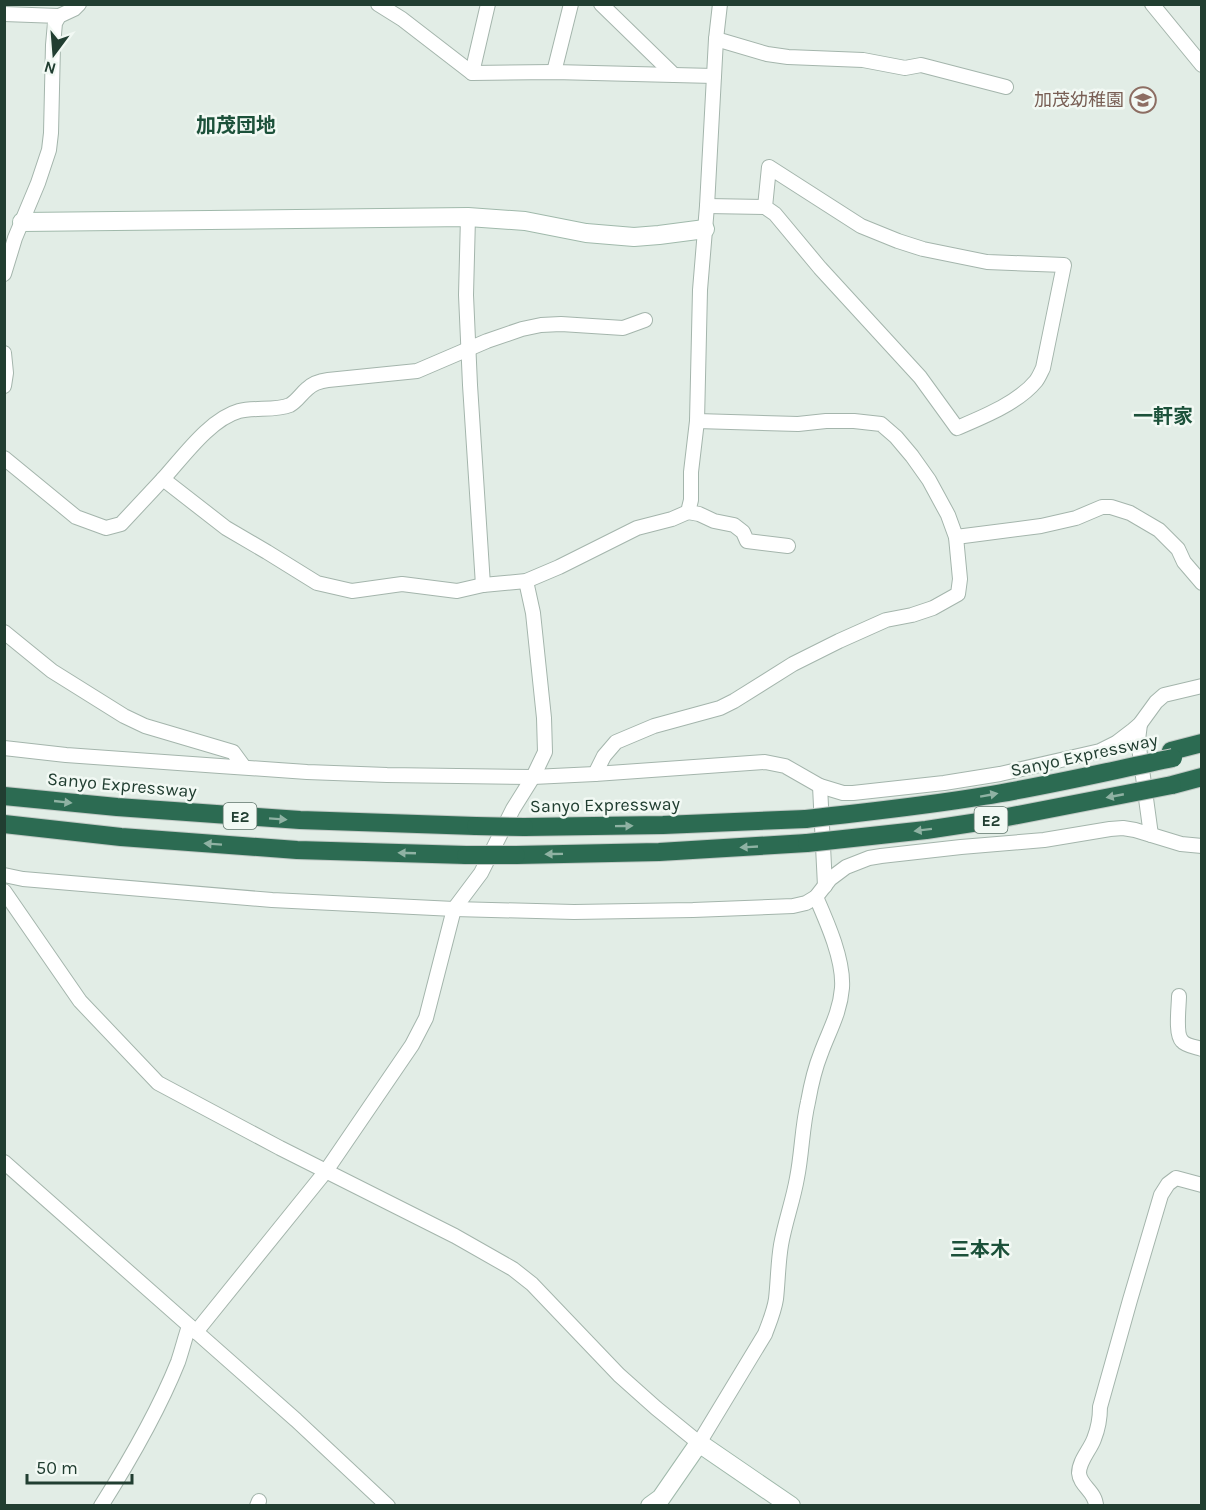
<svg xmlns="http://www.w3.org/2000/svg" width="1206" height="1510" font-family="Karla,'Noto Sans JP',sans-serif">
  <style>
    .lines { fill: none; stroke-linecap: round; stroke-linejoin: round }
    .street-casing { stroke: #a4b5ac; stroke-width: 16 }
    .secondary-casing { stroke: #a0b9ab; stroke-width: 20 }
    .highway-casing { stroke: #c1c9c5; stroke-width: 20 }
    .street { stroke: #fff; stroke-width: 14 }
    .secondary { stroke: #fff; stroke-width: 18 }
    .highway { stroke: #2c6b52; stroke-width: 18 }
    .highway-bridge-casing { stroke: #c1c9c5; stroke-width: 20; stroke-linecap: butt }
    .highway-bridge { stroke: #2c6b52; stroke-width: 18 }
    .oneway { fill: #8fb2a3 }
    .labels { text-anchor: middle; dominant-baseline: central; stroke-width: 5; stroke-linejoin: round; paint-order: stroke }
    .shield { fill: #f2f9f4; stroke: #60766c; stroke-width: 1.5 }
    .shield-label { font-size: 16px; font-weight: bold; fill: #213e31 }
    .education-label { font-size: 18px; fill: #785e54; stroke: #f2f9f4; text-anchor: end }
    .street-label { font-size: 18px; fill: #213e31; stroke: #f2f9f4 }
    .neighbourhood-label { font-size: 20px; font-weight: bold; fill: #1c513a; stroke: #f2f9f4 }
  </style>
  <rect width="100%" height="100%" fill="#e2ede6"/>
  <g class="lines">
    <g class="street-casing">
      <g id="street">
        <path d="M378 4 402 19 472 73 554 72 714 76"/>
        <path d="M601 4 674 75"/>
        <path d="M1152 4 1202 65"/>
        <path d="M4 14 59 16"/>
        <path d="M716 39 767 54 788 57 863 60 905 68 921 65 1006 87"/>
        <path d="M554 72 571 4"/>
        <path d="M472 73 488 4"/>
        <path d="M769 167 861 226 898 241 923 249 987 262 1064 265 1043 368C1041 372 1039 377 1036 381 1018 403 983 417 957 428L920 377 820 268 775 214 765 207Z"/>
        <path d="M707 206 765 207"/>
        <path d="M468 217 466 295 470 385 483 585"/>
        <path d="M4 274 15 238 38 183 49 150 51 133 53 45 55 23 59 16 74 9 79 4"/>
        <path d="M4 353 6 373 4 386"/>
        <path d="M4 458 76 517 106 528 121 524 163 479 226 528 267 552 317 583 352 591 402 584 457 591 483 585 526 581 559 567 637 528 672 519 688 512 691 500V472L697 421 700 290 707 206 716 39 720 4"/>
        <path d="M163 479C183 457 210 419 239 411 255 407 276 411 290 405 297 401 301 394 307 389 313 383 320 381 328 380L417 371 487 341 522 329 541 325 561 324 623 328 645 320"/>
        <path d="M688 512 699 514 714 521 734 525 743 532 747 541 788 546"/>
        <path d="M956 537 1041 526 1076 518 1102 507H1111L1130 513 1159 530 1178 549 1184 562 1202 583"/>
        <path d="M4 632 52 671 124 716 145 726 233 752 244 767"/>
        <path d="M1140 724 1138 740 1151 835"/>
        <path d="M4 748 66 755 220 766 307 772 387 775 533 777 595 774 765 762 785 766 820 786 843 793H853L944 783 1000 774 1100 751 1116 743 1133 730 1140 724 1156 702 1164 695 1202 686"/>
        <path d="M595 774 604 756 616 742 654 726 720 708 734 701 793 664 839 641 886 620 912 615 933 608 958 594 960 579 956 537 948 515 929 480 912 456 896 437 881 424 854 421H826L798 424 697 421"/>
        <path d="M820 786 825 886"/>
        <path d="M4 875 23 879 272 900 454 909 574 912 693 910 793 906 806 903 816 897 830 879 846 867 869 858 881 856 961 847 1044 840 1110 829 1123 828 1135 830 1181 844 1202 846"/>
        <path d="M4 891 80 1001 158 1083 280 1148 455 1236 513 1269 532 1284 619 1375 656 1408 699 1443 765 1334C769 1323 774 1312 776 1299 778 1281 778 1263 781 1245 785 1222 793 1201 797 1178 802 1153 802 1127 808 1102 811 1085 815 1068 821 1053 829 1031 840 1013 842 988 844 960 827 922 816 897"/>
        <path d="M1179 996C1179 1006 1175 1034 1182 1041 1186 1046 1196 1047 1202 1049"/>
        <path d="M4 1162 296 1420 388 1506"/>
        <path d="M196 1332 326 1171 412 1045 426 1018 454 909 481 873 513 809 533 777 545 752 544 718 533 613 526 581"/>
        <path d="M101 1506C130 1460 158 1412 178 1362 182 1350 185 1338 189 1326"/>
        <path d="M257 1506 259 1501"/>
        <path d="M1096 1506C1096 1492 1080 1486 1079 1473 1079 1461 1090 1450 1094 1439 1098 1429 1100 1418 1100 1407L1130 1300 1161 1195 1168 1184 1176 1178 1202 1185"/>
      </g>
    </g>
    <g class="secondary-casing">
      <g id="secondary">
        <path d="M22 222 468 217 525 221 586 233 634 237 659 235 705 229"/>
        <path d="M650 1506 661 1498 699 1443 791 1506"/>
      </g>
    </g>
    <g class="highway-casing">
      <g id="highway">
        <path d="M1171 751 1202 743"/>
        <path d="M1172 785 1202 777"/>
        <path d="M4 796 117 807 300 820 476 826"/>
        <path d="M4 824 121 837 297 850 466 855"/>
        <path d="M524 827 663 825 806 819"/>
        <path d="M516 855 659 852 807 843"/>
      </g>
    </g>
    <use href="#street" class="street"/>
    <use href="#secondary" class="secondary"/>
    <use href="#highway" class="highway"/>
    <g class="highway-bridge-casing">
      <g id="highway-bridge">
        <path d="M806 819C865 812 925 806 984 796 1047 786 1110 771 1173 758"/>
        <path d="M476 826 524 827"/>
        <path d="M807 843 926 830 992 820 1172 785"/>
        <path d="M466 855H516"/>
      </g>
    </g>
    <use href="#highway-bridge" class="highway-bridge"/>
  </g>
  <defs><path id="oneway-solid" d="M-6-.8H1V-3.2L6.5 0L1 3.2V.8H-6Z" transform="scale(1.5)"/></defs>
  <g class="oneway">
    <use href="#oneway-solid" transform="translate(989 795) rotate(-10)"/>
    <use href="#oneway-solid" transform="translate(1115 796) rotate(169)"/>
    <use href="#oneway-solid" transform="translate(63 802) rotate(6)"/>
    <use href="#oneway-solid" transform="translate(278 819) rotate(4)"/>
    <use href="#oneway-solid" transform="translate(624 826) rotate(-1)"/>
    <use href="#oneway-solid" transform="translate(923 830) rotate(173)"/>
    <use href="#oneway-solid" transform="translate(213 844) rotate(-176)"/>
    <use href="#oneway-solid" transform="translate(749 847) rotate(177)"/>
    <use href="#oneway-solid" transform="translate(407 853) rotate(-178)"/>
    <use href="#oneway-solid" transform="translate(554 854) rotate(179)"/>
  </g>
  <defs>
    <g id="school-ring" transform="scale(1.35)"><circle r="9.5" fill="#f2f9f4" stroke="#8d6e63" stroke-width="1.5"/><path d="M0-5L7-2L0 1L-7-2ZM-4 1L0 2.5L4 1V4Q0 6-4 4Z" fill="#8d6e63"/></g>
  </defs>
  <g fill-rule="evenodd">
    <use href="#school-ring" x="1143" y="100"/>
  </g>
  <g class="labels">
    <g class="shield">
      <rect x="223.5" y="803" width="33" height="26" rx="4.5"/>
      <rect x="974.5" y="807" width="33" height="26" rx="4.5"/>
    </g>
    <g class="shield-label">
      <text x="240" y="816">E2</text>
      <text x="991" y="820">E2</text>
    </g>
    <g class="education-label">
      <text x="1124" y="100">加茂幼稚園</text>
    </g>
    <g class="street-label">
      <text transform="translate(1084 755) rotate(-12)">Sanyo Expressway</text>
      <text transform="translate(122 785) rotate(5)">Sanyo Expressway</text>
      <text transform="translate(605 805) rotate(-1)">Sanyo Expressway</text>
    </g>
    <g class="neighbourhood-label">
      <text x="236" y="125">加茂団地</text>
      <text x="1163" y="416">一軒家</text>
      <text x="980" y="1249">三本木</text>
    </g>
  </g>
  <rect width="1206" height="1510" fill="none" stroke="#213e31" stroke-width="12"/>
  <g transform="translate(54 54) rotate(196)" stroke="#f2f9f4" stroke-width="4.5" paint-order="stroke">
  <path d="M0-4.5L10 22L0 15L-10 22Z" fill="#213e31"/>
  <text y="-9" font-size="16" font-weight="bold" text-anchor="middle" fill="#213e31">N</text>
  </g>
  <path d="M27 1474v9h105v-9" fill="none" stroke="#213e31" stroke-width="3"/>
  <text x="36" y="1474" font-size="18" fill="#213e31" stroke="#f2f9f4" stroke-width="4.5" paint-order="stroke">50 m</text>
</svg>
